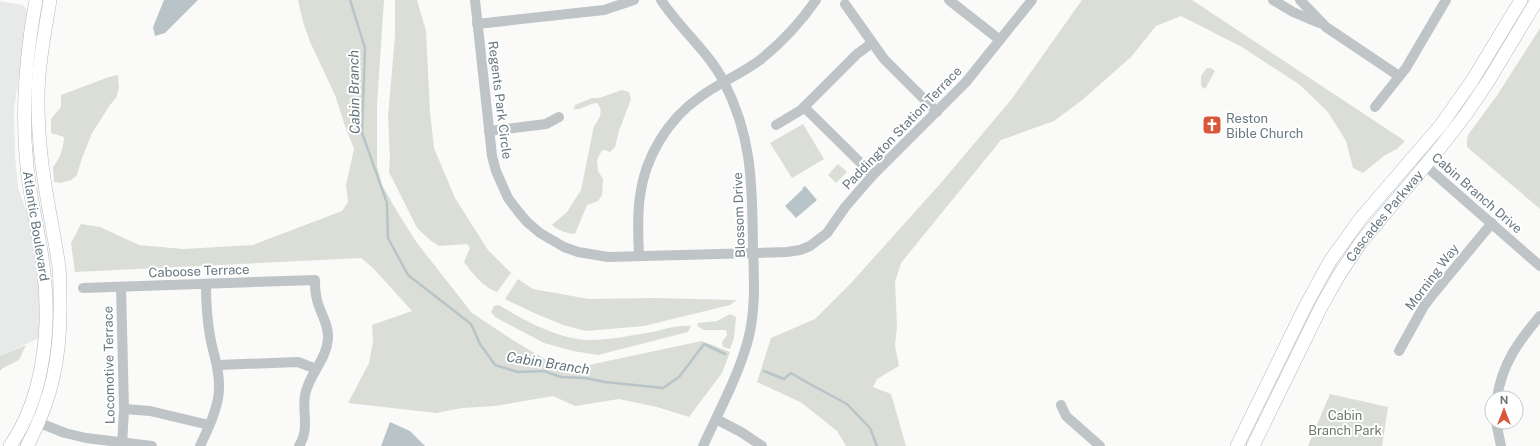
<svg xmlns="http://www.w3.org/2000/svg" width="1540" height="446" font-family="'Public Sans',sans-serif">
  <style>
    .built { fill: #e8e9e9 }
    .green { fill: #daded7 }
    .water { fill: #b8c4c8 }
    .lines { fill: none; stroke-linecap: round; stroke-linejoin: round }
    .stream { stroke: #b8c4c8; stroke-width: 2.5 }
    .major-casing { stroke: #b5babe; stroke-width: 14 }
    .minor { stroke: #bfc4c7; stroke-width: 10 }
    .major { stroke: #fff; stroke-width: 13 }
    .labels { text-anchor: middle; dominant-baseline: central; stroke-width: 4; stroke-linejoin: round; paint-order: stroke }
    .street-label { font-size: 13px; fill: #667781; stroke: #fff }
    .poi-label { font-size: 13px; fill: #667781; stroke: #fff; text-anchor: start }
    .park-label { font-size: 13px; fill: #6a7965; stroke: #fff }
    .water-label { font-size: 14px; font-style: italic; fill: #61757b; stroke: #fff }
  </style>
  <rect width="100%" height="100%" fill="#fafaf8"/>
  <path class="built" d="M0 1 23 5 29 13 14 109 15 156 18 188 32 227 38 264 41 337 0 356Z"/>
  <g class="green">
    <path d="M298 0H384L377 104V166L382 185 398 213 417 243 472 313 511 339 565 371 598 363 702 341 730 352 722 373 689 417 657 407 619 399 575 406 553 396 495 406 462 408 436 413 348 403 369 363 373 342 372 325 412 311 373 268 361 258 75 272 71 243 81 224 100 227 139 245 183 249 253 245 342 211 348 202 346 185 354 149 345 126 335 95 310 42 303 22Z"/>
    <path d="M395 0H417L426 31 430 112 434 148 455 198 488 250 511 273 497 292C484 288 472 273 464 262L470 248 467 244 439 246 431 241 417 228 389 172 390 158 388 117 395 35Z"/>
    <path d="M1082 0H1192L1405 141 1397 149 1385 155 1363 173 1353 168 1346 141 1328 112 1300 85 1242 47 1181 16 1156 26 1131 57 1081 101 1054 121 1001 140 901 263 895 282 897 326 895 346 899 366 877 379 873 387 891 394 906 446H846L837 431 802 403 757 382 771 338 815 319 851 283 940 184 1011 100Z"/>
    <path d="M1540 28V209L1467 147V139L1468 135 1498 94Z"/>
    <path d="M1207 68H1211L1215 71 1205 89 1201 86V76Z"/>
    <path d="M118 75 119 88 116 98 110 105 92 133 81 161 77 175 71 180 61 183 54 182 53 167C61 157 63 149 64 137L51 133V119L61 107V95L109 77Z"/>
    <path d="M622 90 629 92 631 99 619 131 615 147 610 152 605 150H602L597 160 598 171 603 179 602 195 598 201 587 205 575 234C566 233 559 231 552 225L567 212 581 190 594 126C600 119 604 110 597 103 589 103 581 111 574 109L575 105 592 98H599Z"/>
    <path d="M803 124 824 159 792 178 770 143Z"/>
    <path d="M838 164 847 172 836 183 828 175Z"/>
    <path d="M518 279 533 289 589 299 654 298 737 300 730 305 644 326 586 331 563 325 532 312 505 299Z"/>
    <path d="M499 305C525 321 560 340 591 340 609 340 628 336 646 333 661 331 676 324 691 326L688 332 598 355 573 351 544 343 495 317 491 312 494 306Z"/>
    <path d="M730 314 736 317 734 338 730 349 723 347 722 342 727 335 726 330H704L697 326 698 323 717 321Z"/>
    <path d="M26 345 19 360 3 368 0 371V356Z"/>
    <path d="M1330 394 1388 407 1382 446H1308Z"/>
  </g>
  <g class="water">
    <path d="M164 0H198L165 33 155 36 153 27Z"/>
    <path d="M805 186 817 200 796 218 785 206 803 189 802 188Z"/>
    <path d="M390 422 410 431 425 446H381Z"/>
  </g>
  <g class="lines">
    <g class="stream">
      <path d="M350 0 365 48 362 133 387 203 388 238 408 275 471 324 480 344 495 365 518 372 544 371 561 377 585 378 605 382 663 388 679 377 704 344 725 354"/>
      <path d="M764 371 784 379 791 373 808 383 847 404 870 428 877 446"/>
    </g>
    <g class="major-casing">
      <g id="major">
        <path d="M10 446C45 395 51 325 43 265 39 232 30 199 27 166 21 110 26 55 36 0"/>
        <path d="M27 446C53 398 61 354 60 300 60 289 60 278 59 267 53 226 43 186 40 145 38 122 37 98 39 75 41 50 46 25 50 0"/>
        <path d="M1237 446 1305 307 1330 261 1361 218 1441 125 1472 81 1521 0"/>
        <path id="s1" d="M1253 446 1321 307 1339 275 1361 242 1439 149 1466 114 1489 80 1537 0"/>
      </g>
    </g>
    <g class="minor">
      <path d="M475 0 492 156 496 171 508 198 517 210 527 222 540 233 564 247 578 252 608 257 787 252 800 250 810 246 827 233 846 206 873 175 966 82 1032 0"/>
      <path d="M661 0C680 29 708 51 724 82 753 139 752 185 753 247 754 278 756 310 748 340 738 377 719 411 703 446"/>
      <path d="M949 0 1000 40"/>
      <path d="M1273 0 1293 12 1319 23"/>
      <path d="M1300 0 1326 27 1399 76"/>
      <path d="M845 4 884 59 937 112"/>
      <path d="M477 24 604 10 634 0"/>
      <path d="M804 107 873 175"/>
      <path d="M1375 107 1406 68 1446 0"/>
      <path d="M776 125 801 110 857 54 872 43"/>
      <path d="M489 131 546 124 559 117"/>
      <path d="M1420 161 1540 266"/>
      <path d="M639 256C638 236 637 216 640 196 645 157 668 119 700 97 719 83 741 74 760 60 781 43 801 22 816 0"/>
      <path d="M121 287 124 409 122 446"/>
      <path d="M83 288 315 280C315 285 315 290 316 295 318 311 329 322 328 339 326 361 309 374 305 395 302 413 310 429 299 446"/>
      <path d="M1399 351 1424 306 1434 293 1492 223"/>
      <path d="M218 365 298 362 316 369"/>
      <path d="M1497 398C1502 364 1518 342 1540 316"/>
      <path d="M1061 405 1066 416 1100 446"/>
      <path d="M124 409 150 411 209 425"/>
      <path d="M716 419 741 432 762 446"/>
      <path d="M32 420 65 433 86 438 152 446"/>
      <path d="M1496 422 1501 446"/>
      <path d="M200 446C208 429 219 407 219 388 220 369 213 354 210 336 207 319 206 302 206 284"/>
    </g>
    <use href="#major" class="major"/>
  </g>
  <defs>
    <g id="church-square" transform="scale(1)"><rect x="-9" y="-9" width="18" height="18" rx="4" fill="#d85639" stroke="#fff"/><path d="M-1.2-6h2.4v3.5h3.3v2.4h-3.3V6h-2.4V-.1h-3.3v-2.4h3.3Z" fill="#fff"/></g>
  </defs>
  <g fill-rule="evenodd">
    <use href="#church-square" x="1212" y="125"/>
  </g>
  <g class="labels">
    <g class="street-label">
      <text transform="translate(500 100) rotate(83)">Regents Park Circle</text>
      <text transform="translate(902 128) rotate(-46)">Paddington Station Terrace</text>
      <text transform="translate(1477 193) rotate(41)">Cabin Branch Drive</text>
      <text transform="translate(739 215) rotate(-92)">Blossom Drive</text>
      <text stroke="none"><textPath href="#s1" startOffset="266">Cascades Parkway</textPath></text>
      <text transform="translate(36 226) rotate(81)">Atlantic Boulevard</text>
      <text transform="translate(199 271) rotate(-2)">Caboose Terrace</text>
      <text transform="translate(1432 277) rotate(-53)">Morning Way</text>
      <text transform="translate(109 365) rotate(-91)">Locomotive Terrace</text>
    </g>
    <g class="poi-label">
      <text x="1226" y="118">Reston<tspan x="1226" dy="15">Bible Church</tspan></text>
    </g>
    <g class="park-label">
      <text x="1345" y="415">Cabin<tspan x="1345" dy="15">Branch Park</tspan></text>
    </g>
    <g class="water-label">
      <text transform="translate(354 92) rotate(-91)">Cabin Branch</text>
      <text transform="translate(548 363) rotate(9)">Cabin Branch</text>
    </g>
  </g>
  <g transform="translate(1504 410)"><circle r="19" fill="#ffffff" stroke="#c2c9cd"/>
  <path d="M0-3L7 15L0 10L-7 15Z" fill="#d85639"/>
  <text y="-6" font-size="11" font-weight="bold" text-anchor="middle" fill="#667781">N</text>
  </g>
</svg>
